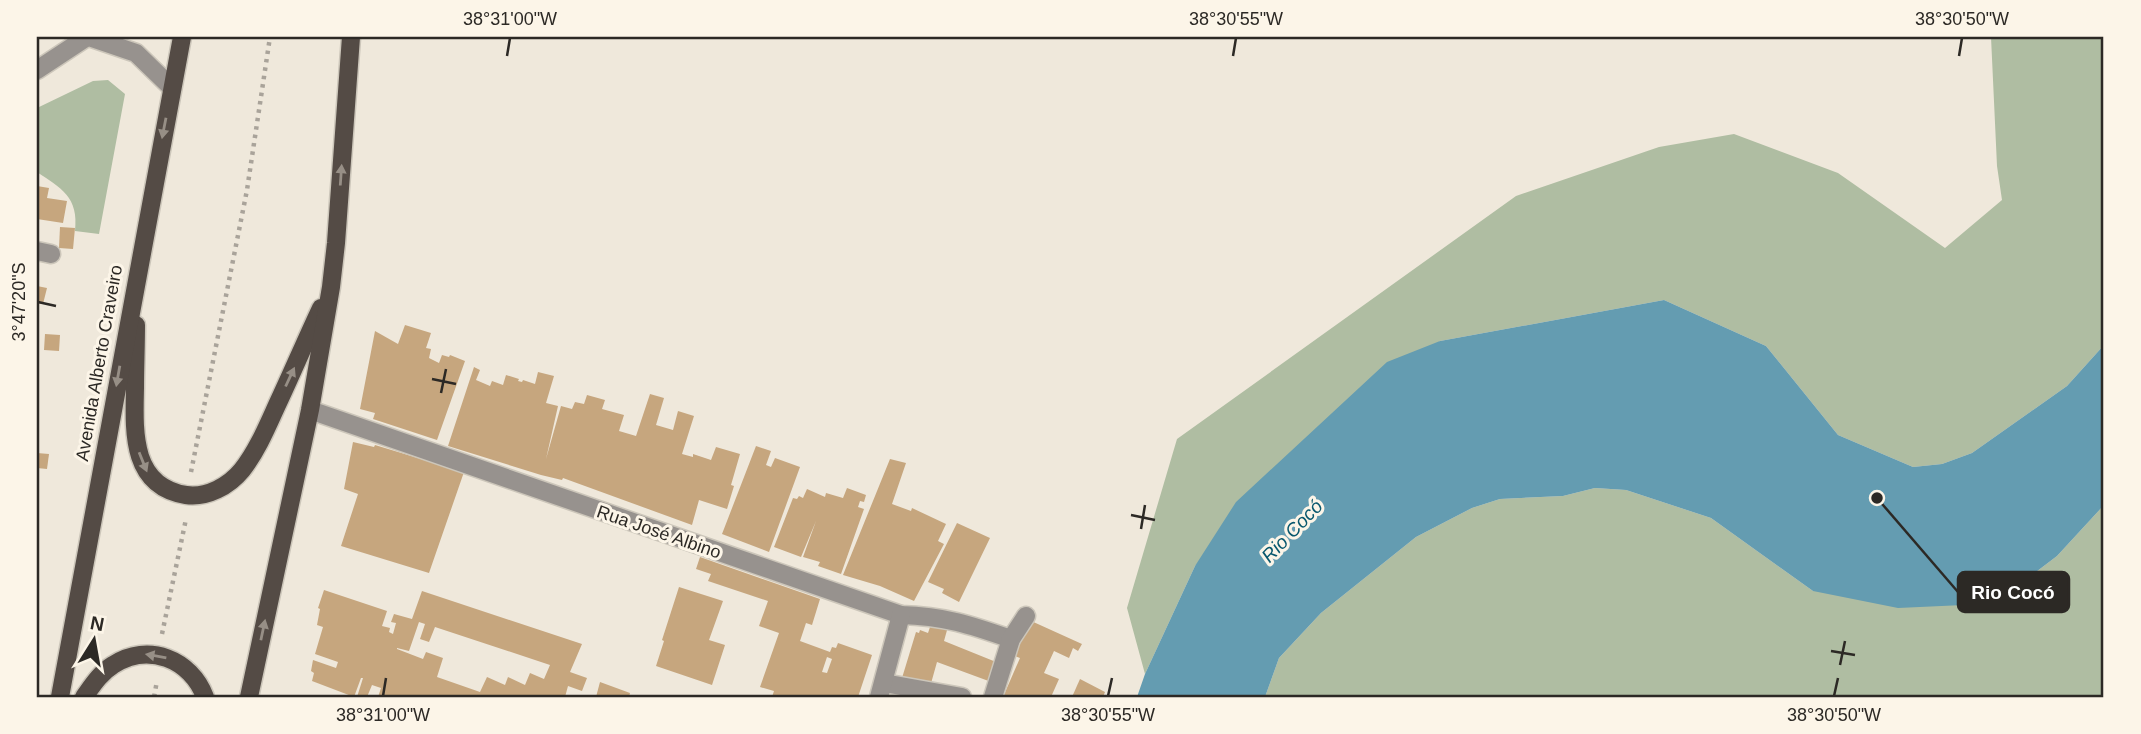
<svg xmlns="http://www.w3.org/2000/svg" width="2141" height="734" font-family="Helvetica,sans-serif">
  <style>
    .green { fill: #afbda2 }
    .water { fill: #649cb1 }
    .building { fill: #c6a67e; fill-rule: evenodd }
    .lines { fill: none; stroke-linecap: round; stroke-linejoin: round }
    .minor-casing { stroke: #ccc6ba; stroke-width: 21 }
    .primary-casing { stroke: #ccc6ba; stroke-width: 21 }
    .path { stroke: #a9a39a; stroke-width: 4.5; stroke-dasharray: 3.5 5; stroke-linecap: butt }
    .minor { stroke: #97928e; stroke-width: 18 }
    .primary { stroke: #544b45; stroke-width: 18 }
    .oneway { fill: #978f86 }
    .ticks { fill: none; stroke: #2c2925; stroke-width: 2.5 }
    .labels { text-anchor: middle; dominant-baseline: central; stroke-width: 6; stroke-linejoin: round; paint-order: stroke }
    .street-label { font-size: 18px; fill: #2c2925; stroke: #fcf5e8 }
    .water-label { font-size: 19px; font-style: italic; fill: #09586e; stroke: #fcf5e8 }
    .leader { fill: none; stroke: #2c2925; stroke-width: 2.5 }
    .callout-dot { fill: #2c2925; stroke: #fcf5e8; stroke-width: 2.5 }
    .callout { fill: #2c2925; stroke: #2c2925; stroke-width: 2.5 }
    .callout-label { font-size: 19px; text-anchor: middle; font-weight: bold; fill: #fff }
    .neatline { fill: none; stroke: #2c2925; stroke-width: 2.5 }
    .ticks-label { font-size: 18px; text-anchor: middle; fill: #2c2925 }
  </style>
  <rect width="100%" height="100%" fill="#efe8db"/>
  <g class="green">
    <path d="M1991 37H2104V345L2067 386 1972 453 1942 464 1913 467 1838 435 1766 346 1664 300 1440 341 1195 566 1145 674 1127 608 1177 439 1516 196 1659 147 1734 134 1838 173 1945 248 2002 200 1997 166Z"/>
    <path d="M108 80 125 94 99 234 75 231C79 197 61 188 37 172V108L93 81Z"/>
    <path d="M1595 488 1626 490 1711 518 1813 591H2011L2057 556 2104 505V697H1265L1279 658 1321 613 1416 537 1472 508 1500 499 1563 496Z"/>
  </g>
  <path class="water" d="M1664 300 1766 346 1838 435 1913 467 1942 464 1972 453 2067 386 2104 345V505L2057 556 2011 591 1985 604 1898 608 1813 591 1711 518 1626 490 1595 488 1563 496 1500 499 1472 508 1416 537 1321 613 1279 658 1265 697H1137L1145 674 1195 566 1236 502 1387 362 1440 341Z"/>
  <g class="building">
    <path d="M37 186 49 188 47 198 67 201 63 223 37 219Z"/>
    <path d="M60 227 75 228 73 249 59 248Z"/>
    <path d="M37 286 47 288 43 304 37 303Z"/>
    <path d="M405 325 431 333 426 348 431 349 429 358 439 363 442 355 449 357 450 355 465 361 437 440 373 419 375 413 360 409 375 331 398 344Z"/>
    <path d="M45 334 60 335 59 351 44 350Z"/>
    <path d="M474 367 480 370 476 380 490 386 492 381 503 385 506 375 519 379 518 381 522 382 523 380 535 384 538 372 554 376 546 403 558 406 546 459 561 406 572 409 575 402 584 404 587 395 605 400 602 409 624 415 619 431 636 436 650 394 664 398 656 425 673 430 678 411 694 416 682 454 693 457V454L711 460 716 447 740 454 731 485 734 486 727 509 699 500 692 525 563 478 562 480 541 475 448 446Z"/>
    <path d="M353 442 374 447 375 445 464 472 429 573 341 546 358 494 344 489Z"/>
    <path d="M756 446 771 451 766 465 771 467 775 458 800 467 769 552 722 534Z"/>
    <path d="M37 453 49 454 47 469 37 468Z"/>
    <path d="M890 459 906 463 892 504 911 511 912 508 946 524 938 541 944 544 914 601 880 586 843 575Z"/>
    <path d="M847 488 866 495 864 502 860 501 858 507 864 509 841 574 818 566 820 562 803 557 816 521 801 557 774 547 793 498 797 499 799 496 803 498 807 489 825 497 826 493 843 498Z"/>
    <path d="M957 523 990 538 959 602 942 593 944 589 928 582Z"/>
    <path d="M700 557 820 599 812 625 806 623 800 641 830 652 832 647 836 648 838 643 872 655 858 697H772L774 691 760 687 779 633 759 626 768 601 708 581 711 574 696 569ZM827 657 832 659 827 673 822 672Z"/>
    <path d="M679 587 723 601 709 640 725 645 712 685 656 666 664 641 662 640Z"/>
    <path d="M324 590 387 611 382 626 390 628 389 632 393 634 396 623 391 622 394 614 412 619 422 591 582 644 570 672 587 678 582 691 568 686 565 697H378L381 688 372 685 367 697H357L363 678H361L354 697 312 681 314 673 311 671 313 660 336 668 338 662 315 654 323 627 317 625 320 609 318 608ZM419 622 425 624 420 639 429 642 435 627 550 665 544 679 530 673 525 685 508 677 505 685 487 677 480 692 437 677 443 658 426 652 423 659 397 649V648L409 651Z"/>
    <path d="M933 618 949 623 944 641 1001 664 994 683 937 662 930 687 902 678 916 632 919 633 920 630 928 633Z"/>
    <path d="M1029 620 1082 644 1078 651 1073 648 1069 658 1054 651 1044 673 1059 679 1051 697H1003L1020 658 1010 654Z"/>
    <path d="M1080 679 1105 692 1103 697H1072Z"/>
    <path d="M600 682 630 693 629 697H596Z"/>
  </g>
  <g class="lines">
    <g class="minor-casing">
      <g id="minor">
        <path d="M89 37 136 53 172 88"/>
        <path d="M37 70 87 37"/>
        <path d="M37 251 51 254"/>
        <path d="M310 410 901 615C944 616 971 625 1011 639"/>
        <path d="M884 683 962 697"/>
        <path d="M879 697 901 615"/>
        <path d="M993 697 1011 639 1026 616"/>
      </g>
    </g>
    <g class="primary-casing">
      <g id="primary">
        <path d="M136 325C136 346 135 367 135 388 134 432 131 486 186 495 207 498 229 486 242 470 257 451 267 427 277 405 292 373 306 340 321 308"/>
        <path d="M60 697 182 37"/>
        <path d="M84 697C92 686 100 673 113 665 148 642 191 659 205 697"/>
        <path d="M249 697 310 410 331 287 336 243 351 37"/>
      </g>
    </g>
    <g class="path">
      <path d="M191 472 247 190 270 37"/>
      <path d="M162 634 186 519"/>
      <path d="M154 697 157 681"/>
    </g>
    <use href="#minor" class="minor"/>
    <use href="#primary" class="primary"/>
  </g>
  <defs><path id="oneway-solid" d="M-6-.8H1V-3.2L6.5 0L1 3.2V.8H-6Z" transform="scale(1.75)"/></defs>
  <g class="oneway">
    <use href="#oneway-solid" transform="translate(164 128) rotate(101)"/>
    <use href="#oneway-solid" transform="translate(341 175) rotate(-86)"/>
    <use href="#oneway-solid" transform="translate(118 376) rotate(100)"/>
    <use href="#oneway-solid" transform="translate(290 377) rotate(-65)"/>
    <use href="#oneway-solid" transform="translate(143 462) rotate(68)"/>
    <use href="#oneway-solid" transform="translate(263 630) rotate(-78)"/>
    <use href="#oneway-solid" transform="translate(156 656) rotate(-170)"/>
  </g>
  <path class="ticks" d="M507 56 510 38M1233 56 1236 38M1959 56 1962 38M38 302 56 306M432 379 456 384M441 393 446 369M1131 515 1155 520M1141 529 1145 505M1831 651 1855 655M1840 665 1845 641M383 696 386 678M1108 696 1112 678M1834 696 1838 678"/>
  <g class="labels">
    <g class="street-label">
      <text transform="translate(99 363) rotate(-80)">Avenida Alberto Craveiro</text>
      <text transform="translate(659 532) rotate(19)">Rua José Albino</text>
    </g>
    <g class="water-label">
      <text transform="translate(1292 531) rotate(-46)">Rio Cocó</text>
    </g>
  </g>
  <path class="leader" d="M1877 498L1958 592"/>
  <circle class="callout-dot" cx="1877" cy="498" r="7"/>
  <rect class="callout" x="1958" y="572" width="111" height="40" rx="7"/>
  <g class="callout-label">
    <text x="2013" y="599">Rio Cocó</text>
  </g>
  <rect width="2141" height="734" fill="none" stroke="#fcf5e8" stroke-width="77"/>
  <g transform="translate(94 640) rotate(11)" stroke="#fcf5e8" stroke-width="5" paint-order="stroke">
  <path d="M0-5L12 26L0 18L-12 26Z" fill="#2c2925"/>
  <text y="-10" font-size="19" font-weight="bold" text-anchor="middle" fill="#2c2925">N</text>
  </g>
  <rect x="38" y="38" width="2064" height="658" class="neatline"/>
  <g class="ticks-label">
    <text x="510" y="25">38°31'00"W</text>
    <text x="1236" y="25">38°30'55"W</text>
    <text x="1962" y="25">38°30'50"W</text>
    <text transform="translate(19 302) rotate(-90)" y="6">3°47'20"S</text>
    <text x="383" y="721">38°31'00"W</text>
    <text x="1108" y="721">38°30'55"W</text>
    <text x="1834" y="721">38°30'50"W</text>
  </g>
</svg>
